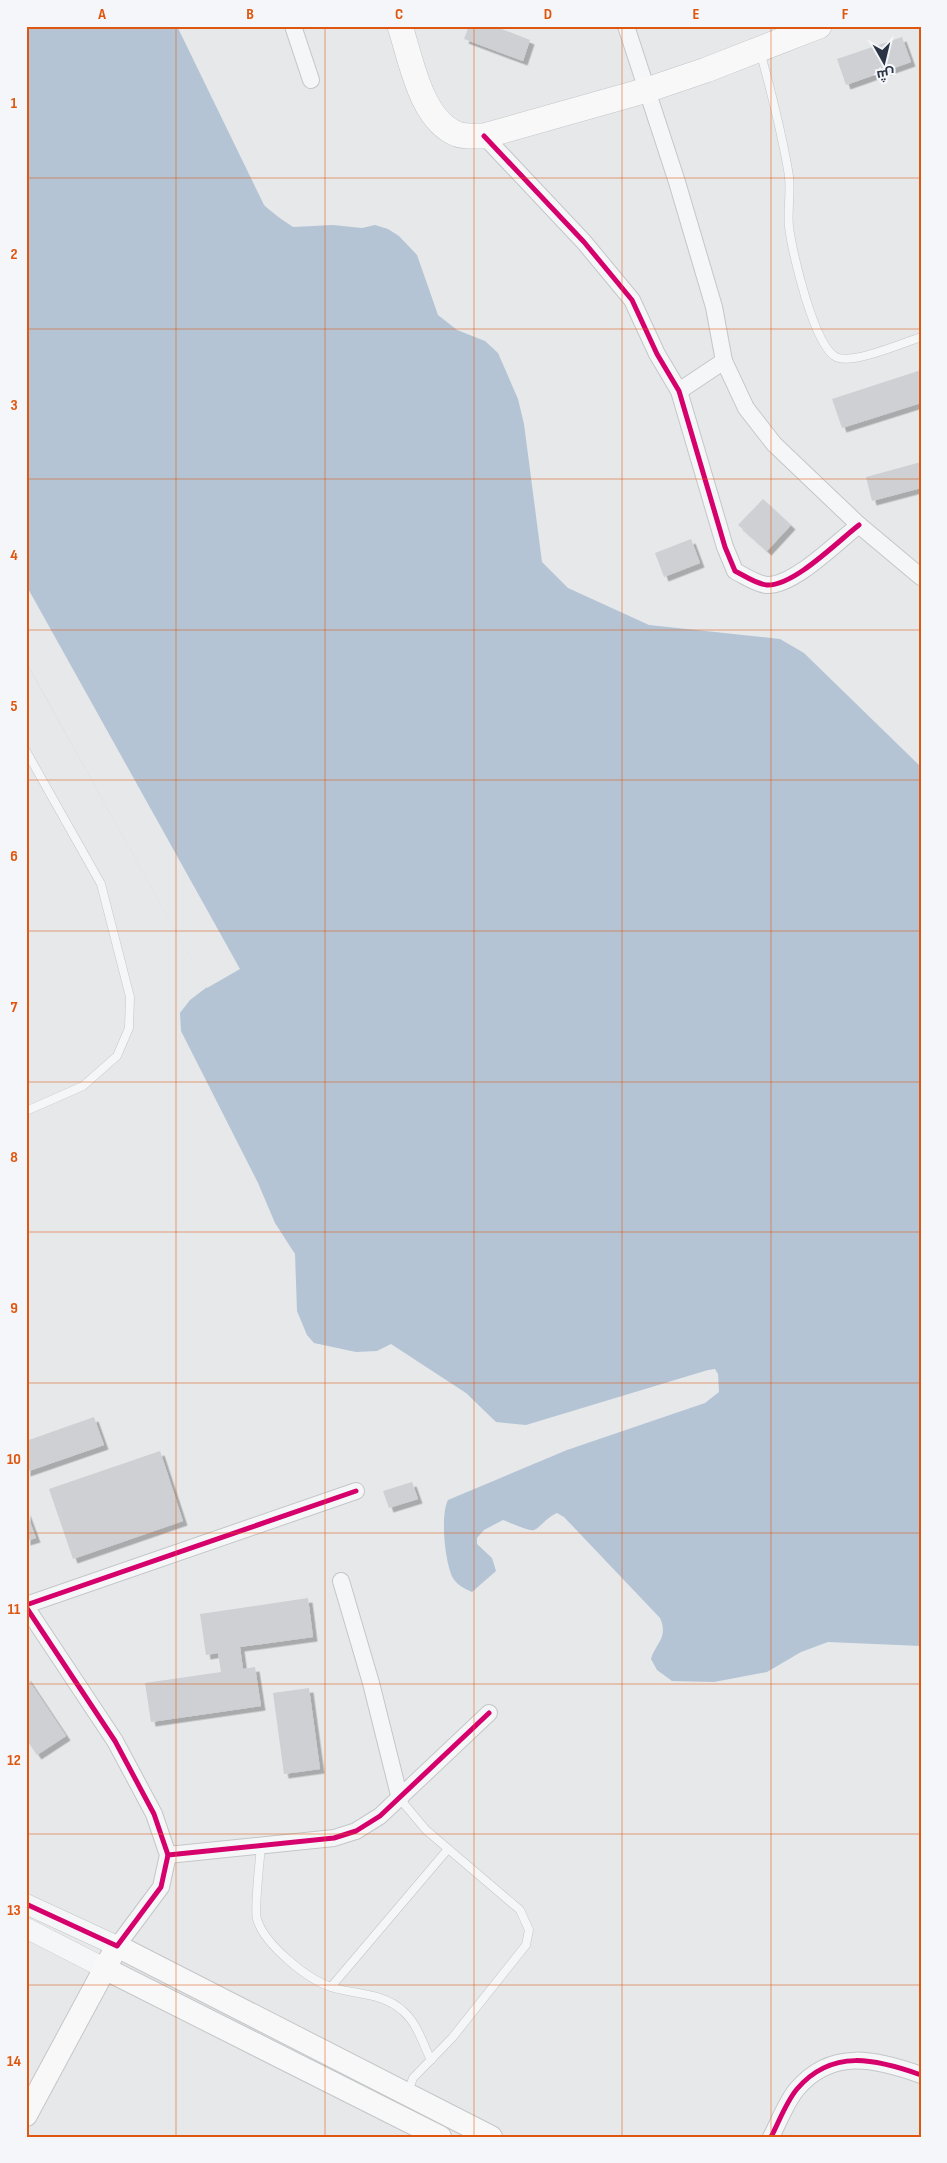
<svg xmlns="http://www.w3.org/2000/svg" width="947" height="2163" font-family="'Sofia Sans Condensed',Cairo,sans-serif">
  <style>
    .water { fill: #b4c4d5 }
    .pier { fill: #e6e8ea }
    .building { fill: #ced0d3; filter: url(#shadow) }
    .lines { fill: none; stroke-linecap: round; stroke-linejoin: round }
    .service-casing { stroke: #c4c6c8; stroke-width: 9 }
    .minor-casing { stroke: #c4c6c8; stroke-width: 18 }
    .tertiary-casing { stroke: #c4c6c8; stroke-width: 21 }
    .secondary-casing { stroke: #c4c6c8; stroke-width: 24 }
    .primary-casing { stroke: #c2c5c8; stroke-width: 26 }
    .service { stroke: #f5f6f7; stroke-width: 8 }
    .minor { stroke: #f5f6f7; stroke-width: 16 }
    .tertiary { stroke: #f5f6f7; stroke-width: 20 }
    .secondary { stroke: #f8f8f8; stroke-width: 22 }
    .primary { stroke: #f8f8f8; stroke-width: 25 }
    .cycleway-casing { stroke: #f4f6f9; stroke-width: 8 }
    .cycleway { stroke: #d6006c; stroke-width: 5 }
    .grid { fill: none; stroke: #df570f; stroke-width: 1; stroke-opacity: 0.55 }
    .neatline { fill: none; stroke: #df570f; stroke-width: 2 }
    .grid-label { font-size: 16px; text-anchor: middle; font-weight: bold; fill: #df570f }
  </style>
  <defs>
    <filter id="shadow"><feDropShadow dx="4.5" dy="4.5" stdDeviation="0" flood-color="#0004"/></filter>
  </defs>
  <rect width="100%" height="100%" fill="#e6e8ea"/>
  <path class="water" d="M26 26H177L264 205C270 211 285 222 293 227L333 225 362 228 375 225 388 229 399 236 417 255 438 315 457 330 485 341 498 353 518 399 524 424 542 562 568 588 649 625 780 639 804 653 921 767V1646L828 1642 801 1652 767 1672 714 1682 672 1681 657 1670 651 1659C655 1644 669 1638 660 1618L564 1517 557 1513C547 1517 541 1527 534 1530 530 1532 509 1522 503 1520L484 1530 477 1538V1544L492 1558 496 1571 472 1592C465 1589 457 1585 453 1578 445 1563 440 1515 448 1500L567 1450 705 1403 719 1392 718 1374 715 1369 708 1370 526 1425 496 1422 466 1393 391 1344 377 1351 356 1352 314 1343 307 1335 297 1311 295 1254 275 1223 258 1183 181 1031 180 1013 190 1000 207 987 26 662Z"/>
  <path class="pier" d="M26 585 240 969 207 988 26 662Z"/>
  <g class="building">
    <path d="M469 26H494L530 40 523 61 464 39Z"/>
    <path d="M902 37 911 62 846 85 837 59Z"/>
    <path d="M921 370V403L842 428 832 399Z"/>
    <path d="M921 462V488L872 501 866 477Z"/>
    <path d="M763 499 791 525 767 551 738 525Z"/>
    <path d="M691 539 700 563 664 577 655 553Z"/>
    <path d="M94 1417 104 1445 26 1472V1441Z"/>
    <path d="M160 1451 183 1521 73 1559 49 1489Z"/>
    <path d="M412 1482 418 1499 389 1508 383 1491Z"/>
    <path d="M26 1511 36 1538 26 1541Z"/>
    <path d="M308 1598 313 1637 240 1647 243 1669 255 1667 261 1706 151 1722 145 1683 221 1672 218 1653 206 1655 200 1614Z"/>
    <path d="M26 1676 66 1736 37 1755 26 1739Z"/>
    <path d="M309 1688 320 1769 284 1774 273 1693Z"/>
  </g>
  <g class="lines">
    <g class="service-casing">
      <g id="service">
        <path d="M760 51C771 91 781 130 788 170 792 189 787 208 789 227 792 252 814 346 836 357 852 365 903 343 921 337"/>
        <path d="M26 751 101 884 130 997 129 1028 117 1056 83 1086 26 1111"/>
        <path d="M400 1799 426 1830 520 1910 529 1930 526 1945 452 2038 413 2078 408 2092"/>
        <path d="M261 1846C260 1859 254 1910 257 1919 264 1944 307 1979 331 1987 355 1995 382 1992 403 2011 417 2023 423 2044 431 2060"/>
        <path d="M331 1987 448 1849"/>
      </g>
    </g>
    <g class="minor-casing">
      <g id="minor">
        <path d="M293 26 311 80"/>
        <path d="M626 26 677 182 714 307 724 361 746 408 774 444 859 525 921 577"/>
        <path d="M484 136 584 242 632 300 657 354 679 391 725 547 735 571C745 576 756 584 767 585 794 586 837 542 859 525"/>
        <path d="M679 391 724 361"/>
        <path d="M341 1581 371 1683 400 1799"/>
        <path d="M26 1605 356 1491"/>
        <path d="M26 1607 115 1741 154 1814 168 1855 161 1887 117 1946"/>
        <path d="M168 1855 334 1838 356 1831 380 1816 489 1713"/>
        <path d="M771 2137C779 2122 786 2102 797 2089 832 2048 876 2059 921 2075"/>
      </g>
    </g>
    <g class="tertiary-casing">
      <g id="tertiary">
        <path d="M26 1904 117 1946"/>
        <path d="M26 1928 104 1968"/>
      </g>
    </g>
    <g class="secondary-casing">
      <g id="secondary">
        <path d="M104 1968 440 2137"/>
        <path d="M26 2115 117 1946 491 2137"/>
      </g>
    </g>
    <g class="primary-casing">
      <path id="primary" d="M400 26C411 60 421 120 457 134 464 137 476 136 484 136L647 90 706 70 819 26"/>
    </g>
    <use href="#service" class="service"/>
    <use href="#minor" class="minor"/>
    <use href="#tertiary" class="tertiary"/>
    <use href="#secondary" class="secondary"/>
    <use href="#primary" class="primary"/>
    <g class="cycleway-casing">
      <g id="cycleway">
        <path d="M484 136 584 242 632 300 657 354 679 391 725 547 735 571C745 576 756 584 767 585 794 586 837 542 859 525"/>
        <path d="M26 1605 356 1491"/>
        <path d="M26 1607 115 1741 154 1814 168 1855 161 1887 117 1946 26 1904"/>
        <path d="M168 1855 334 1838 356 1831 380 1816 489 1713"/>
        <path d="M771 2137C779 2122 786 2102 797 2089 832 2048 876 2059 921 2075"/>
      </g>
    </g>
    <use href="#cycleway" class="cycleway"/>
  </g>
  <path class="grid" d="M176 26V2137M325 26V2137M474 26V2137M622 26V2137M771 26V2137M26 178H921M26 329H921M26 479H921M26 630H921M26 780H921M26 931H921M26 1082H921M26 1232H921M26 1383H921M26 1533H921M26 1684H921M26 1834H921M26 1985H921"/>
  <rect width="947" height="2163" fill="none" stroke="#f4f6f9" stroke-width="55"/>
  <g transform="translate(884 62) rotate(172)" stroke="#f4f6f9" stroke-width="4" paint-order="stroke">
  <path d="M0-4L9 19L0 12L-9 19Z" fill="#2b3445"/>
  <text y="-8" font-size="14" font-weight="bold" text-anchor="middle" fill="#2b3445">ش</text>
  </g>
  <rect x="28" y="28" width="892" height="2108" class="neatline"/>
  <g class="grid-label">
    <text x="102" y="19">A</text>
    <text x="250" y="19">B</text>
    <text x="399" y="19">C</text>
    <text x="548" y="19">D</text>
    <text x="696" y="19">E</text>
    <text x="845" y="19">F</text>
    <text x="14" y="108">1</text>
    <text x="14" y="259">2</text>
    <text x="14" y="410">3</text>
    <text x="14" y="560">4</text>
    <text x="14" y="711">5</text>
    <text x="14" y="861">6</text>
    <text x="14" y="1012">7</text>
    <text x="14" y="1162">8</text>
    <text x="14" y="1313">9</text>
    <text x="14" y="1464">10</text>
    <text x="14" y="1614">11</text>
    <text x="14" y="1765">12</text>
    <text x="14" y="1915">13</text>
    <text x="14" y="2066">14</text>
  </g>
</svg>
